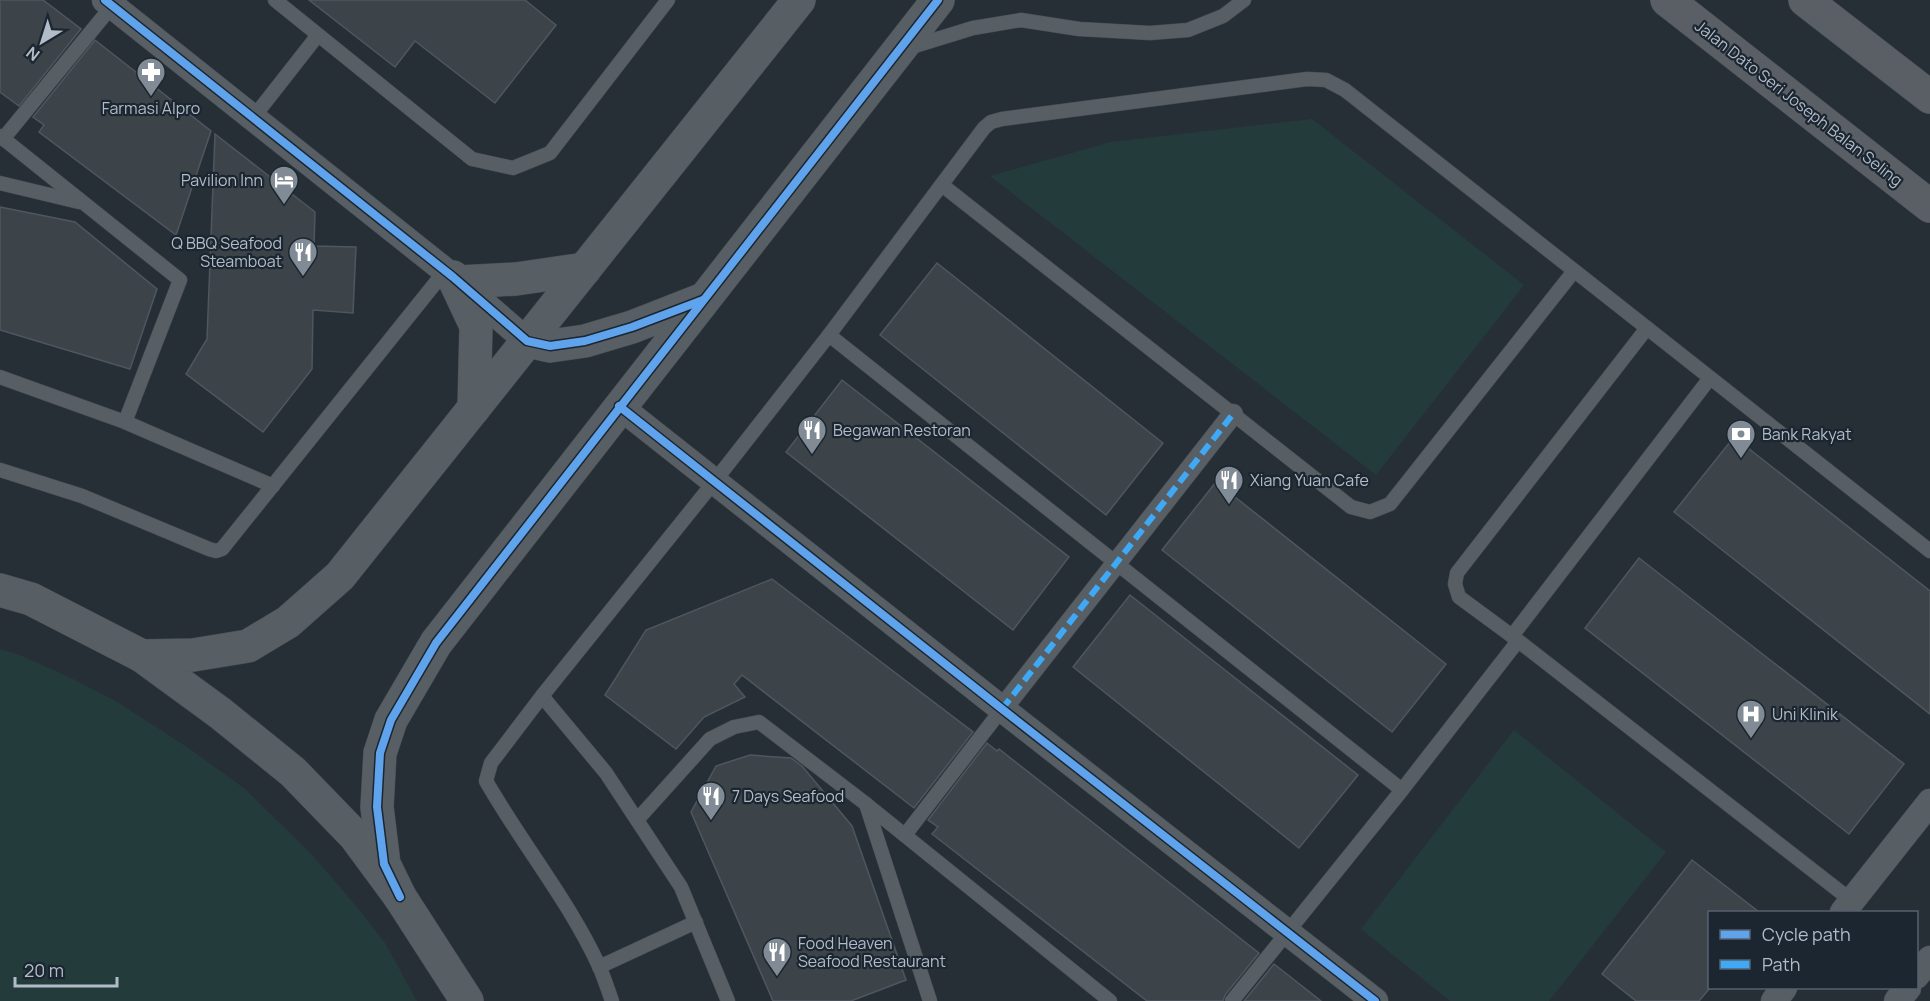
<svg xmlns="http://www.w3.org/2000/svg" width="1930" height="1001" font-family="Manrope,sans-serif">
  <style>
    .green { fill: #243b3c }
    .building { fill: #3d4449; stroke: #4f565e; stroke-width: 1.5 }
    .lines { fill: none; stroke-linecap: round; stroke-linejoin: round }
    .service-casing { stroke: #464b51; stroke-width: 15 }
    .pedestrian-casing { stroke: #464b51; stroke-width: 21 }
    .minor-casing { stroke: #464b51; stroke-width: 27 }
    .tertiary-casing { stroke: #464b51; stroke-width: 34 }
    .primary-casing { stroke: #454c53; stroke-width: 34 }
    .service { stroke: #575e64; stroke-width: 14 }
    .pedestrian { stroke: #575e64; stroke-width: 20 }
    .minor { stroke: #575e64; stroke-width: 26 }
    .tertiary { stroke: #575e64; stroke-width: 33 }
    .primary { stroke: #5a5f66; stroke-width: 33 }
    .quiet { stroke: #3fa9f5; stroke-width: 6; stroke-dasharray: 12 6; stroke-linecap: butt }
    .cycleway-casing { stroke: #1b2631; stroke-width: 11 }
    .cycleway { stroke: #60a3ed; stroke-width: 8 }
    .labels { text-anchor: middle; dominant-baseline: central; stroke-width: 4.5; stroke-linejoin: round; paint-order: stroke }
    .street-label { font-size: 16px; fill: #b1bcc8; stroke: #1b2631 }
    .poi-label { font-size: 16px; fill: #b1bcc8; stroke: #1b2631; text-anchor: start }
  </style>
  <rect width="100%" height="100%" fill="#272f36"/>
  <g class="green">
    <path d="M1312 119 1524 285 1376 475 990 176 1111 142Z"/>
    <path d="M0 649 20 655 73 679 119 703 190 749 245 789 314 857 356 906 385 943 417 1001H0Z"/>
    <path d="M1514 730 1666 852 1549 1001H1450L1361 929Z"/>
  </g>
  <g class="building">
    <path d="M0 0H43L81 29 19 106 0 92Z"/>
    <path d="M309 0H525L556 25 495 103 415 41 395 67Z"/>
    <path d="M95 40 211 131 176 235 39 132 44 125 33 117Z"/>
    <path d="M215 134 315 212 314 246 356 247 353 313 313 310 312 369 263 432 186 374 207 339Z"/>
    <path d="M0 207 75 222 157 289 130 369 0 330Z"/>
    <path d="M937 263 1163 443 1106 515 880 335Z"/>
    <path d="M842 380 1069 557 1013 630 786 452Z"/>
    <path d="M1734 437 1930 591V714L1674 512Z"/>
    <path d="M1216 482 1446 664 1392 732 1162 550Z"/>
    <path d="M1639 558 1904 764 1849 834 1585 628Z"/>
    <path d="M772 579 973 732 914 808 742 675 734 684 745 697 704 717 676 749 605 695 646 630Z"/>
    <path d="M1130 595 1358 775 1299 848 1073 667Z"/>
    <path d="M987 743 997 751 999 749 1259 953 1225 995 1223 1001H1147L932 834 938 827 928 820Z"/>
    <path d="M750 755 791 758 802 766 852 826 906 980 851 1001H773L691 812 716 766Z"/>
    <path d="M1692 860 1759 912H1710V988L1699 1001H1636L1602 974Z"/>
    <path d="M1274 964 1321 1001H1244Z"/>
  </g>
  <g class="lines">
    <g class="service-casing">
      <g id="service">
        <path d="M275 0 472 159 513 168 550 153 668 0"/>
        <path d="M908 48 973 28 1021 20 1079 29 1150 33 1188 30 1223 16 1244 0"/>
        <path d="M253 118 318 35"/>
        <path d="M0 136 180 280 125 422"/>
        <path d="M3 139 112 6"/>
        <path d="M0 183 79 202"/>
        <path d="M942 185 1351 507 1370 512 1390 504 1574 271"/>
        <path d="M1647 328 1457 573 1455 584 1459 597 1512 636 1710 378"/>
        <path d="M829 335 1402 790 1232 1001"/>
        <path d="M0 377 125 422 273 486"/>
        <path d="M0 470 82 496 209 549 216 551 222 549 445 271"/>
        <path d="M1512 636 1852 901"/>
        <path d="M542 696 606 773 681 887 728 1001"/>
        <path d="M1402 790 1518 641"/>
        <path d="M637 820 710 739 734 727 759 722 866 804"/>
        <path d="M905 835 1002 709"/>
        <path d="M599 967 696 922"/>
        <path d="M612 1001C608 990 604 977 599 966 569 901 522 844 486 781L491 763 542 696 714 482 829 335 984 128 991 122 1002 119 1307 79 1326 80 1345 90 1930 551"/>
        <path d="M930 1001 866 804 1110 1001"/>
      </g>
    </g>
    <g class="pedestrian-casing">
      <path id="pedestrian" d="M1002 709 1233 414"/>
    </g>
    <g class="minor-casing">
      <g id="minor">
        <path d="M105 0 453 277 527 341"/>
        <path d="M619 406 1002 709 1375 1001"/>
        <path d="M1843 912 1930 802"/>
        <path d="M1916 976 1930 959"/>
        <path d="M1774 1001 1784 988"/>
        <path d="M1897 1001 1908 988"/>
      </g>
    </g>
    <g class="tertiary-casing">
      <g id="tertiary">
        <path d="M453 277 476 326 474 408"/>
        <path d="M459 282 516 279 585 269"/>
        <path d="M527 341 550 346 585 341 632 327 701 300"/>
        <path d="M0 590 31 599 142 656 220 713 293 772 355 836 400 897 467 1001"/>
        <path d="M142 656 193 655 248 646 288 622 340 576 799 0"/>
        <path d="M400 897 384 864 377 807 380 753 391 720 436 643 938 0"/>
      </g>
    </g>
    <g class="primary-casing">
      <g id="primary">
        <path d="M1667 0 1930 206"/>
        <path d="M1805 0 1930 97"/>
      </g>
    </g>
    <use href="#service" class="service"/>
    <use href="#pedestrian" class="pedestrian"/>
    <use href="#minor" class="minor"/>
    <use href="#tertiary" class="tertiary"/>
    <use href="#primary" class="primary"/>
    <path class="quiet" d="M1002 709 1233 414"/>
    <g class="cycleway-casing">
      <g id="cycleway">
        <path d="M105 0 453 277 527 341 550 346 585 341 632 327 703 300"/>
        <path d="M619 406 1002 709 1375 1001"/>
        <path d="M400 897 384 864 377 807 380 753 391 720 436 643 938 0"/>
      </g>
    </g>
    <use href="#cycleway" class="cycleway"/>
  </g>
  <defs>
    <g id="pharmacy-pin" transform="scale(1.5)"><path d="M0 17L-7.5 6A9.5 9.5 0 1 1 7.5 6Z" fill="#818b95" stroke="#1b2631"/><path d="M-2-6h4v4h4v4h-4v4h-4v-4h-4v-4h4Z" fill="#fff"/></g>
    <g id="hotel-pin" transform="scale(1.5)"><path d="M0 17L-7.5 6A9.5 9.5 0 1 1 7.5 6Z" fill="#818b95" stroke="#1b2631"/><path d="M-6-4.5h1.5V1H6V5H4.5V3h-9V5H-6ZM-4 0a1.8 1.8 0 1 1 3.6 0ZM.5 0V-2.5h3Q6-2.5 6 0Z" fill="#fff"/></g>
    <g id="restaurant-pin" transform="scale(1.5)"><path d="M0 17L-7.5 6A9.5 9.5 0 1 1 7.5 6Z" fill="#818b95" stroke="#1b2631"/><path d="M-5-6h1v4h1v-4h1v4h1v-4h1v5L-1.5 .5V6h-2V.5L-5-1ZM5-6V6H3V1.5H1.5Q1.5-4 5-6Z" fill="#fff"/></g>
    <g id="bank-pin" transform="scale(1.5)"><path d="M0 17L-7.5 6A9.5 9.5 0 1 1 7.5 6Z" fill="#818b95" stroke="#1b2631"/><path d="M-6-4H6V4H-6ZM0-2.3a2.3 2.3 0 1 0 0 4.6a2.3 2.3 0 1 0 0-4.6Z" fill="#fff"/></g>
    <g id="hospital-pin" transform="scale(1.5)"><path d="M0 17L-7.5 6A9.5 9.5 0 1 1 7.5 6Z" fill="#818b95" stroke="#1b2631"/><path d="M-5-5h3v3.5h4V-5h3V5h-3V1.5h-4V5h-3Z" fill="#fff"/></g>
  </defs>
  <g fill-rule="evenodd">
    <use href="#pharmacy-pin" x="151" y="72"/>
    <use href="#hotel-pin" x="284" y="180"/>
    <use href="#restaurant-pin" x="303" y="252"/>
    <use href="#restaurant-pin" x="812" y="430"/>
    <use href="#bank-pin" x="1741" y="434"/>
    <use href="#restaurant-pin" x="1229" y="480"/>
    <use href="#hospital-pin" x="1751" y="714"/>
    <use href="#restaurant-pin" x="711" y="796"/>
    <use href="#restaurant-pin" x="777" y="952"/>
  </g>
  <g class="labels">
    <g class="street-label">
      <text transform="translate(1799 103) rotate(38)">Jalan Dato Seri Joseph Balan Seling</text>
    </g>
    <g class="poi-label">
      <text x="151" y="108" text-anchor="middle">Farmasi Alpro</text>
      <text x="263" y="180" text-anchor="end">Pavilion Inn</text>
      <text x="282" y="243" text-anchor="end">Q BBQ Seafood<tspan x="282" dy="18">Steamboat</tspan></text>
      <text x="833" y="430">Begawan Restoran</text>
      <text x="1762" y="434">Bank Rakyat</text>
      <text x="1250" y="480">Xiang Yuan Cafe</text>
      <text x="1772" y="714">Uni Klinik</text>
      <text x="732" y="796">7 Days Seafood</text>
      <text x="798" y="943">Food Heaven<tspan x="798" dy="18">Seafood Restaurant</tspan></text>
    </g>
  </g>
  <rect x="1708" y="911" width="210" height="78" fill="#1b2631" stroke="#57626d" stroke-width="1.5"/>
  <rect x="1720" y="930" width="30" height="9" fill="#60a3ed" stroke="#57626d" stroke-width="1.5"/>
  <text x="1762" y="941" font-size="18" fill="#b1bcc8">Cycle path</text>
  <rect x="1720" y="960" width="30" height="9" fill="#3fa9f5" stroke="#57626d" stroke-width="1.5"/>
  <text x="1762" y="971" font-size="18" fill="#b1bcc8">Path</text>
  <g transform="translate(42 42) rotate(218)" stroke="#1b2631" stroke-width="4.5" paint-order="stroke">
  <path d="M0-4.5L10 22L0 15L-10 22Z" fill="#b1bcc8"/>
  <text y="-9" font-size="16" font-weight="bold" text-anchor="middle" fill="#b1bcc8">N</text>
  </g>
  <path d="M15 977v9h102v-9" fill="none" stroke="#b1bcc8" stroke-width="3"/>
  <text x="24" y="977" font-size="18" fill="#b1bcc8" stroke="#1b2631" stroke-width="4.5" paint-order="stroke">20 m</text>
</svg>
